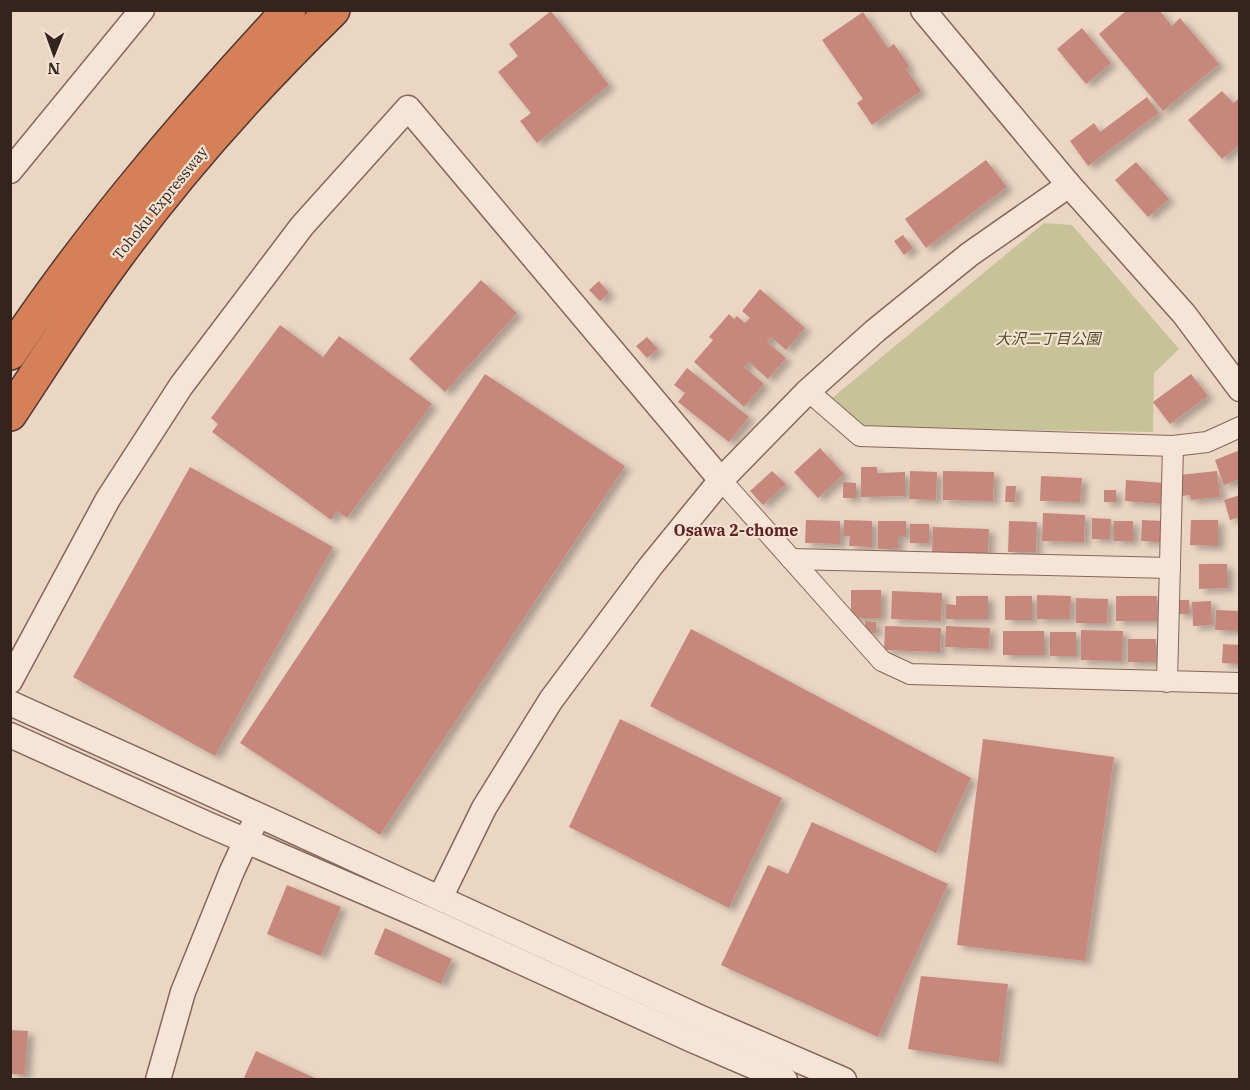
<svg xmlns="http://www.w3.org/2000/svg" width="1250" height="1090" font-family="'IBM Plex Serif','Noto Sans JP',serif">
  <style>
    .green { fill: #c8c298 }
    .building { fill: #c6887c; filter: url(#shadow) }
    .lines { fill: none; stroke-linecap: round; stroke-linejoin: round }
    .minor-casing { stroke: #84675b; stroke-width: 22 }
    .tertiary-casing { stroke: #84675b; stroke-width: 27 }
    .motorway-casing { stroke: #52372f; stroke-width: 36 }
    .minor { stroke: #f6e4d6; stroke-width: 20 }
    .tertiary { stroke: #f6e4d6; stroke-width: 24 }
    .motorway { stroke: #d58059; stroke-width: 33 }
    .labels { text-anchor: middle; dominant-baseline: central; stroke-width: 4.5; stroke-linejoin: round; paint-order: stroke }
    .street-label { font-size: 15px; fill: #35241e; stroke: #f3e1d2 }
    .park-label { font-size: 15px; font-style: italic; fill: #4f5026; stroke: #f3e1d2 }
    .neighbourhood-label { font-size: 16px; font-weight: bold; fill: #5e2123; stroke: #f3e1d2 }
  </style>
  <defs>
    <filter id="shadow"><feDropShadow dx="6" dy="4" stdDeviation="3" flood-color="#0004"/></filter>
  </defs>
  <rect width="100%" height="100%" fill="#ebd5c3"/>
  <path class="green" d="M1044 223 1072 225 1179 349 1154 373 1153 432 857 427 831 399Z"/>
  <g class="building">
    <path d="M1127 10H1159L1172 26 1180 18 1219 64 1163 111 1099 34Z"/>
    <path d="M551 11 609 85 537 143 520 121 531 113 498 72 518 56 509 44Z"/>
    <path d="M863 12 888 48 894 44 909 66 906 69 921 91 872 125 857 103 863 99 822 40Z"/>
    <path d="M1082 28 1111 63 1086 84 1057 49Z"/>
    <path d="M1222 91 1233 103 1240 98V144L1222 159 1188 120Z"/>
    <path d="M1147 97 1159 113 1088 166 1070 141 1094 123 1100 132Z"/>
    <path d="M986 160 1007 187 926 248 905 219Z"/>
    <path d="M1136 162 1169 199 1148 217 1115 180Z"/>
    <path d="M903 235 913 248 904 255 894 241Z"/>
    <path d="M481 280 517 313 445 392 409 359Z"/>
    <path d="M599 281 609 293 600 301 589 290Z"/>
    <path d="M760 289 805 328 786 350 771 337 767 342 786 358 768 379 749 362 744 367 764 384 744 407 694 362 713 340 709 337 729 314 734 319 737 316 745 323 750 318 742 311Z"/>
    <path d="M280 325 323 357 339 336 432 404 347 518 337 511 331 520 212 432 218 424 211 418Z"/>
    <path d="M647 337 658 349 647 358 636 346Z"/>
    <path d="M687 368 749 417 729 442 678 402 685 393 674 385Z"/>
    <path d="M485 374 625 466 380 835 240 743Z"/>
    <path d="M1191 374 1208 396 1170 424 1153 402Z"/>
    <path d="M820 448 844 474 818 498 794 472Z"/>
    <path d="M1240 450V479L1224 485 1215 460Z"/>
    <path d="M190 467 333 547 215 756 73 677Z"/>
    <path d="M861 467H877V473L905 472V496L861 497Z"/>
    <path d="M772 471 786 484 763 505 750 491Z"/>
    <path d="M910 471 937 472 936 500 909 499Z"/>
    <path d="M943 471 994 472 993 501 943 500Z"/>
    <path d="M1217 471 1220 497 1191 500 1190 495 1182 496 1179 475Z"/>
    <path d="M1041 476 1082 478 1080 502 1040 501Z"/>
    <path d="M1126 480 1164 483 1162 504 1125 501Z"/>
    <path d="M843 482 856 483V498H843Z"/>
    <path d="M1006 486H1016L1015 502H1005Z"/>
    <rect x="1104" y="490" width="12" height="12"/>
    <path d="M1240 495V517L1230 520 1224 500Z"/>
    <path d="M1043 513 1085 515 1084 542 1042 541Z"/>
    <path d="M1092 518 1111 519 1110 539H1092Z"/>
    <path d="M806 520 840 521V544L805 543Z"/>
    <path d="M844 520 872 521V547L849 546 850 536H843Z"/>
    <path d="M1142 520 1162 521 1161 542 1141 541Z"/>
    <path d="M1191 520H1218V546L1190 545Z"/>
    <path d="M878 521H906V536H898V549H878Z"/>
    <path d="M1009 521 1037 522 1036 552H1008Z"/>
    <rect x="1114" y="521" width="19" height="20"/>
    <rect x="910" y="524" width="19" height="19"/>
    <path d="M933 527 989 529 988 554 932 552Z"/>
    <path d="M1199 564H1227L1228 588 1199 589Z"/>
    <rect x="851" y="590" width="30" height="28"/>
    <path d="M892 591 942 593 941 621 891 619Z"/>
    <path d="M1037 595 1071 596 1070 619H1037Z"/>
    <path d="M956 596H988V619H946V604L956 605Z"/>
    <rect x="1005" y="596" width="27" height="24"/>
    <rect x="1116" y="596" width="41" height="25"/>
    <path d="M1076 598 1108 599 1107 623H1076Z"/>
    <path d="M1177 600H1189V614H1178Z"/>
    <path d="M1211 601 1212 625 1193 626 1192 602Z"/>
    <path d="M1216 610 1240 611V631L1215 630Z"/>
    <path d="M865 621 876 622V633H865Z"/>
    <path d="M885 626 941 628 940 652 884 650Z"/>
    <path d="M946 626 990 628 989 649 945 647Z"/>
    <path d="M691 629 971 778 936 853 650 706Z"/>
    <path d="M1081 630 1123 631 1122 661 1081 660Z"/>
    <rect x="1003" y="631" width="41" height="24"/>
    <rect x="1050" y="632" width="26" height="24"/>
    <rect x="1128" y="639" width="28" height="23"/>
    <path d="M1223 644 1240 645V664L1222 663Z"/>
    <path d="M620 719 782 798 729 908 569 827Z"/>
    <path d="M983 739 1114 757 1085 961 957 945Z"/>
    <path d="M812 822 948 884 878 1037 721 965 768 865 788 874Z"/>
    <path d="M287 885 341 907 321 956 267 934Z"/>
    <path d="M385 928 452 959 441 984 374 954Z"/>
    <path d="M921 976 1008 984 999 1063 908 1049Z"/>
    <path d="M10 1030 28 1031 25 1075 10 1074Z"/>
    <path d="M256 1051 319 1080H243Z"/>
  </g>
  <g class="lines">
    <g class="minor-casing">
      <g id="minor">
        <path d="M808 391 860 436 1173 446 1207 442 1240 427"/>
        <path d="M721 480 882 661 910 674 1240 683"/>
        <path d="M791 559 1170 568"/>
        <path d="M1167 682 1173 446"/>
      </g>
    </g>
    <g class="tertiary-casing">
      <g id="tertiary">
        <path d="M923 10 1069 185 1184 314 1240 389"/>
        <path d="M10 171 142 10"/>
        <path d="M10 681 108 499 181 386 302 226 408 108 721 480"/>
        <path d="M10 703 258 815 701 1018 844 1080"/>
        <path d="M10 735 207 824 427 919 690 1039 785 1080"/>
        <path d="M440 898 484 808 551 700 650 567 721 480 808 391 875 331 970 254 1069 185"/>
        <path d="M158 1080 183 992 232 871 252 828"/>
      </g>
    </g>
    <g class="motorway-casing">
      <g id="motorway">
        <path d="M10 353C92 230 189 118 289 10"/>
        <path d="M10 414C45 361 79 307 117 256 181 168 255 86 333 10"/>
      </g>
    </g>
    <use href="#minor" class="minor"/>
    <use href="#tertiary" class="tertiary"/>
    <use href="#motorway" class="motorway"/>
  </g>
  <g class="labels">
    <g class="street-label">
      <text transform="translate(160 203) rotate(-51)">Tohoku Expressway</text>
    </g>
    <g class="park-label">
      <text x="1048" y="338">大沢二丁目公園</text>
    </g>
    <g class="neighbourhood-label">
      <text x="736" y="530">Osawa 2-chome</text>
    </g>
  </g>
  <rect width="1250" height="1090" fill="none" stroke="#35241e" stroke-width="24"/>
  <g transform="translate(54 54) rotate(181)" stroke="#f3e1d2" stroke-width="4.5" paint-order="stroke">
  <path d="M0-4.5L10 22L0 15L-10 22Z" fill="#35241e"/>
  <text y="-9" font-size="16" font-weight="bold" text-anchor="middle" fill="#35241e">N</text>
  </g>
</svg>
